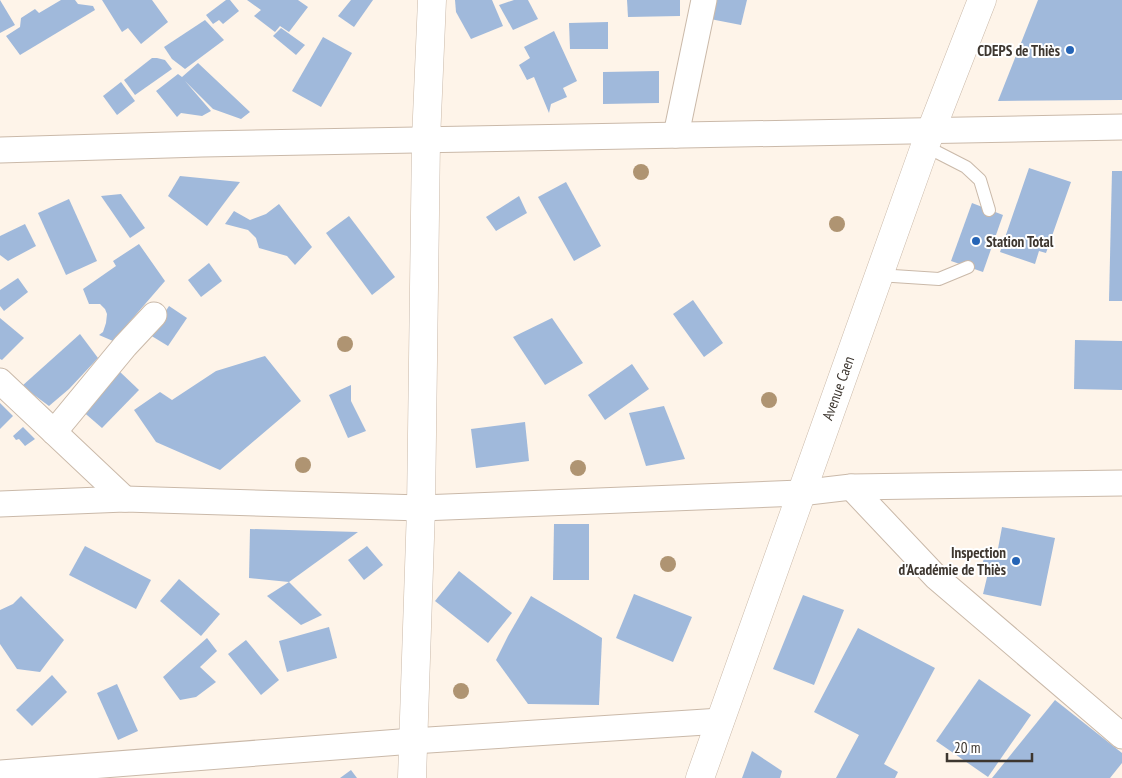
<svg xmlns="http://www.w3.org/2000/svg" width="1122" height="778" font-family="'PT Sans Narrow',sans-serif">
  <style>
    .building { fill: #a0b9db }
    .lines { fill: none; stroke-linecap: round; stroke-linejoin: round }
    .service-casing { stroke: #cab9a9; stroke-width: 14 }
    .minor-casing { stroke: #cab9a9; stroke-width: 27 }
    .tertiary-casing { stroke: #cab9a9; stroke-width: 29 }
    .trunk-casing { stroke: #cab9a9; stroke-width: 29 }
    .service { stroke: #fff; stroke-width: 12 }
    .minor { stroke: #fff; stroke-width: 25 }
    .tertiary { stroke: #fff; stroke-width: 28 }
    .trunk { stroke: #fff; stroke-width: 28 }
    .tree { fill: #af9472 }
    .poi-dot { fill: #2564b6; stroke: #fff; stroke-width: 2 }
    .labels { text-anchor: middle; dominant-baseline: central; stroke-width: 4; stroke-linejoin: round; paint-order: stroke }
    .poi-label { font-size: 15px; font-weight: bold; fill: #3d362f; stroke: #fff; text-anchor: end }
    .street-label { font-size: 15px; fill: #3d362f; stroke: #fff }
  </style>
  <rect width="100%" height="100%" fill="#fef4e9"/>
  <g class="building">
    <path d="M0 0 15 25 0 33Z"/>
    <path d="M61 0H75L78 4 93 6 95 10 20 55 6 36 20 27 21 18 35 9 39 13Z"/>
    <path d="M102 0H152L168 22 141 44 128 28 122 32Z"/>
    <path d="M226 0H230L239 11 223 24 219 20 213 24 206 15Z"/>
    <path d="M247 0H298L308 7 289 32 280 26 275 32 254 16 261 10Z"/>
    <path d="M351 0H373L354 27 338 16Z"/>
    <path d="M455 0H492L503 26 471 39 456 12Z"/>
    <path d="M514 0H528L538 19 513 30 499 5Z"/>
    <path d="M627 0H680V16L628 17Z"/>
    <path d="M709 0H747L741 25 705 18Z"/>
    <path d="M1038 0H1122V100L998 101Z"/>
    <path d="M205 20 224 40 185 69 172 59 164 47Z"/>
    <path d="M608 22V49H570L569 23Z"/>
    <path d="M281 28 305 45 296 55 273 36Z"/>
    <path d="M554 31 577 81 563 88 567 97 551 104 549 113 534 77 527 80 519 65 530 58 524 47Z"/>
    <path d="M323 37 352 53 321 107 292 91Z"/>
    <path d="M152 58H157L165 60 172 69 135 95 124 80Z"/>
    <path d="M198 63 250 112 241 119 213 109 185 81 211 111 202 116 181 113 177 117 156 91 178 74 182 77Z"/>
    <path d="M659 71V103L603 104V72Z"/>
    <path d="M121 82 135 101 117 115 103 96Z"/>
    <path d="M1029 168 1071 182 1046 253 1039 251 1035 264 1000 252Z"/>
    <path d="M1112 171H1122V301H1109Z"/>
    <path d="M180 176 240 182 207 226 168 196Z"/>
    <path d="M566 182 601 246 574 261 538 197Z"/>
    <path d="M121 194 145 228 130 238 101 196Z"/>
    <path d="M519 196 527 213 496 231 486 217Z"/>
    <path d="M69 199 97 261 66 275 38 213Z"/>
    <path d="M972 203 1003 215 983 272 951 261Z"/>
    <path d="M279 204 312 247 295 265 287 256 259 248 256 238 248 230 225 224 234 211 250 220 266 214Z"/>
    <path d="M349 216 395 277 372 295 326 233Z"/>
    <path d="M25 224 36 246 8 261 0 255V236Z"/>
    <path d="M139 244 165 281 113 341 99 335 103 332 106 323 107 314 105 309 100 304H89L83 289 116 266 113 261Z"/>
    <path d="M209 263 222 281 201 297 188 280Z"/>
    <path d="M18 278 28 292 4 311 0 306V290Z"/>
    <path d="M693 300 723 343 704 357 673 314Z"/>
    <path d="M169 306 187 318 168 346 150 335Z"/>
    <path d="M0 318 24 338 2 360 0 359Z"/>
    <path d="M552 318 583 363 545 385 513 337Z"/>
    <path d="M80 334 98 358 69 389 49 406 22 386Z"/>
    <path d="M1075 340 1122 341V390L1074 389Z"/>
    <path d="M265 356 301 401 220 470 156 442 134 410 160 392 172 400 216 371Z"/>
    <path d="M632 364 649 389 605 420 588 395Z"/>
    <path d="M118 370 139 390 102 428 80 409Z"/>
    <path d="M351 385V401L366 431 348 438 329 395Z"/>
    <path d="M0 403 13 416 0 429Z"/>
    <path d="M664 406 685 459 646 466 629 413Z"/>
    <path d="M525 422 529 461 476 468 471 429Z"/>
    <path d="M23 427 35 439 25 446 19 439 16 440 13 436Z"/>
    <path d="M554 524H589V580H553Z"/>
    <path d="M1002 527 1055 538 1041 606 983 594 989 569 982 567 985 552 997 554Z"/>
    <path d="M250 529 358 532 289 582 249 578Z"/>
    <path d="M85 546 151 580 136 609 69 575Z"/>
    <path d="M367 546 383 565 364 580 348 560Z"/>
    <path d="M459 571 512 613 488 643 435 601Z"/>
    <path d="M179 579 220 614 201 636 160 601Z"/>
    <path d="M289 582 322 615 301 625 267 596Z"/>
    <path d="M634 594 692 617 673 662 616 638Z"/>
    <path d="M803 595 844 610 814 685 773 669Z"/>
    <path d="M21 596 64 640 40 672 17 669 0 644V610L13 604Z"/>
    <path d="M531 596 602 638 599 705 528 704 496 660 508 636Z"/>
    <path d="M329 627 337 658 287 672 279 641Z"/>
    <path d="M858 628 935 668 884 764 898 772 895 778H836L859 735 814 712Z"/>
    <path d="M207 638 217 651 200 667 216 682 196 697 180 700 163 677Z"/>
    <path d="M246 640 279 680 261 695 228 654Z"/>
    <path d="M52 675 67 692 32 726 16 710Z"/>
    <path d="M979 679 1031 715 988 777 936 741Z"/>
    <path d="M117 684 138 731 118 740 97 693Z"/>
    <path d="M1055 700 1122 753V763L1110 778H992Z"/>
    <path d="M752 751 782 771 780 778H742Z"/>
    <path d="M351 770 357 778H340Z"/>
  </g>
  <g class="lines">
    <g class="service-casing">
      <g id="service">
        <path d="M925 146 966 167 980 180 989 210"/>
        <path d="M878 275 939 279 968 267"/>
      </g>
    </g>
    <g class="minor-casing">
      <g id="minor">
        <path d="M676 135 704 0"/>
        <path d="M0 150 202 144 1122 127"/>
        <path d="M0 381 125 499"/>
        <path d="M54 432 125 346 154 315"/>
        <path d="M851 487 936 577 1122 736"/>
        <path d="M0 504 125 499 421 508 800 493 851 487 1122 483"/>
        <path d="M0 773 413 741 721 721"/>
      </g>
    </g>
    <g class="tertiary-casing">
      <path id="tertiary" d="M412 778 421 508 426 140 432 0"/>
    </g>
    <g class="trunk-casing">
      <path id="trunk" d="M700 778 925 146 982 0"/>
    </g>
    <use href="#service" class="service"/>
    <use href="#minor" class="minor"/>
    <use href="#tertiary" class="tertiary"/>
    <use href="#trunk" class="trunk"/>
  </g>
  <g class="tree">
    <circle cx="641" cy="172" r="8"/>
    <circle cx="837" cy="224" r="8"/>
    <circle cx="345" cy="344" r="8"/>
    <circle cx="769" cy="400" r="8"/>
    <circle cx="303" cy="465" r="8"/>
    <circle cx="578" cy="468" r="8"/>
    <circle cx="668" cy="564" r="8"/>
    <circle cx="461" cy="691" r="8"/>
  </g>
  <g class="poi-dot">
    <circle cx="1070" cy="50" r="5"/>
    <circle cx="976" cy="241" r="5"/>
    <circle cx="1016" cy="561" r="5"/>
  </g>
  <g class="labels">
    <g class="poi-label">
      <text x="1060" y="50">CDEPS de Thiès</text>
      <text x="986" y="241" text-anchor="start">Station Total</text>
      <text x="1006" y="552">Inspection<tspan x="1006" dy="17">d'Académie de Thiès</tspan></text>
    </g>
    <g class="street-label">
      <text transform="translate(838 388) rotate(-70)">Avenue Caen</text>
    </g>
  </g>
  <path d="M947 753v8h85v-8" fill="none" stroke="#3d362f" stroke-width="2.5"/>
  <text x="954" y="753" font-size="15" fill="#3d362f" stroke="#ffffff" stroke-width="4" paint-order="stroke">20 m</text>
</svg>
